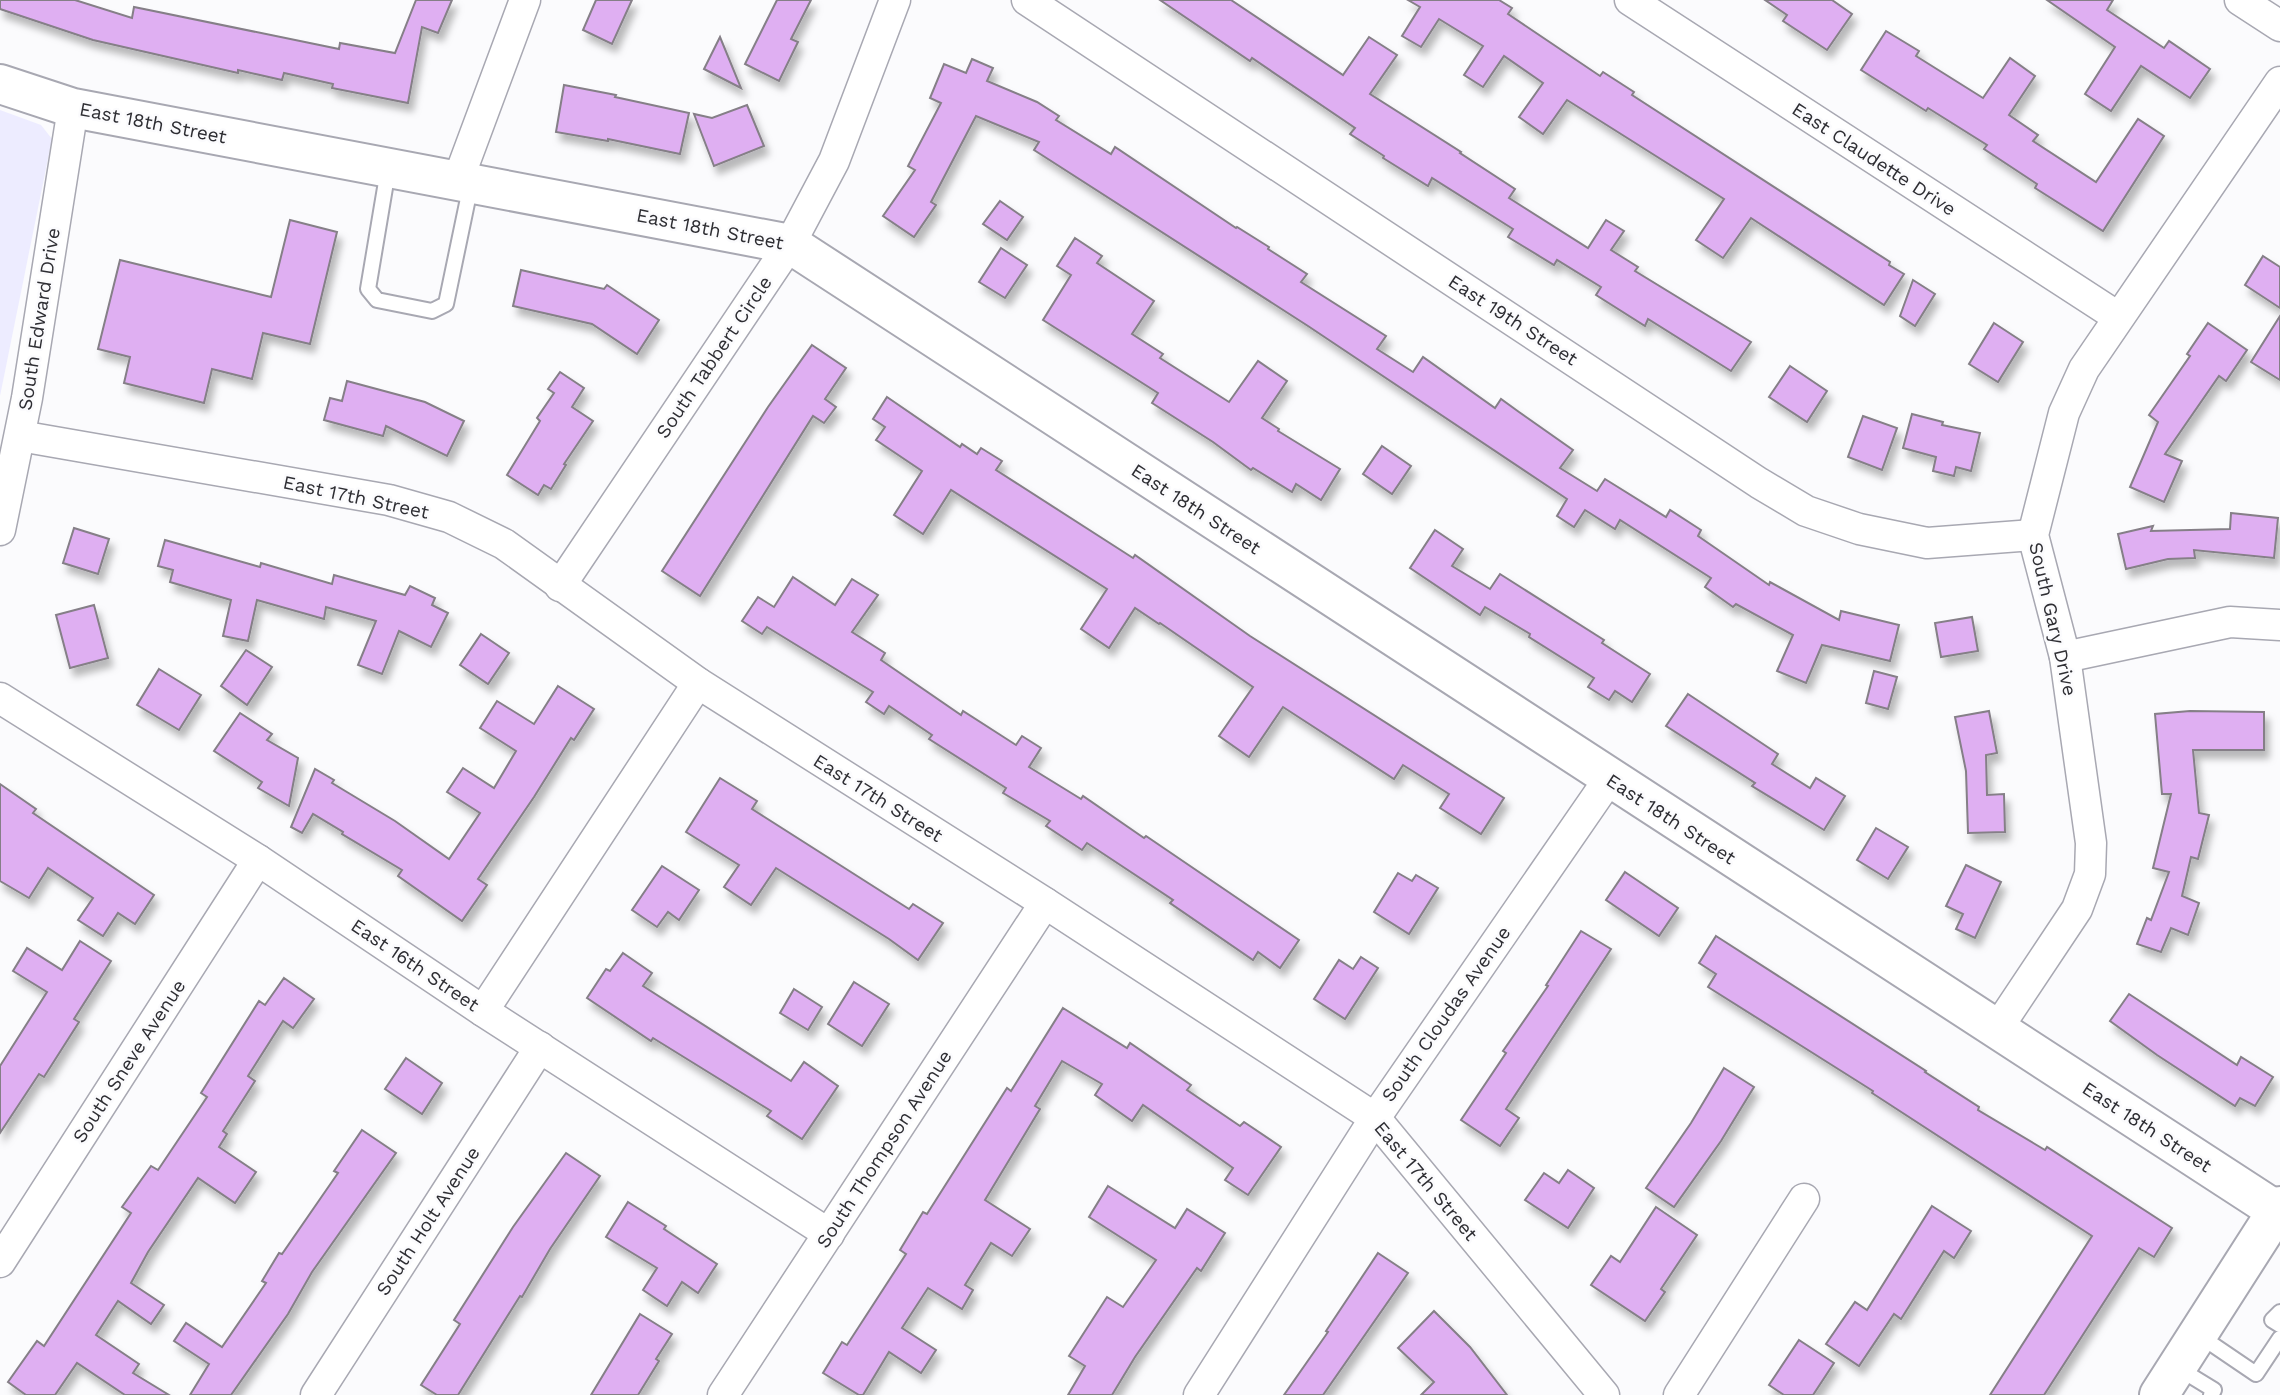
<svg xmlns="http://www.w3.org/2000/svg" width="2280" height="1395" font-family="'Work Sans',sans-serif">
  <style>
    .built { fill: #edecff }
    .building { fill: #dfaff2; stroke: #857f87; stroke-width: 2; filter: url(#shadow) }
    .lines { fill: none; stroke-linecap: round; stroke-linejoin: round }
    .lane-casing { stroke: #a8a8b2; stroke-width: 18 }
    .street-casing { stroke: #a8a8b2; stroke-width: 33 }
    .secondary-casing { stroke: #a8a8b2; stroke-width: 42 }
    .lane { stroke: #fff; stroke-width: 14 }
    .street { stroke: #fff; stroke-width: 30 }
    .secondary { stroke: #fff; stroke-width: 38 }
    .labels { text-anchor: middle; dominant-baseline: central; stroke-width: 5; stroke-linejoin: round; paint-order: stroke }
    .street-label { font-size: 19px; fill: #2e2e33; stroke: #fbfbfd }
  </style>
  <defs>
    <filter id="shadow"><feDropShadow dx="4.5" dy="8" stdDeviation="3.5" flood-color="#0004"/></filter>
  </defs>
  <rect width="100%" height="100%" fill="#fbfbfd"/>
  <path class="built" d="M0 110 41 125 52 139 0 396Z"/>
  <g class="building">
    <path d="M0 0H75L132 18 134 7 339 49 340 43 395 53 416 0H452L438 33 422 27 408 103 332 88 333 84 284 73 282 80 238 70V73L93 40 0 9Z"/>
    <path d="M596 0H632L612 44 583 30Z"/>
    <path d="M777 0H811L791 39 798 42 779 81 745 64Z"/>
    <path d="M1160 0H1231L1343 75 1369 37 1397 55 1370 94 1461 152 1460 153 1515 189 1509 198 1588 248 1606 220 1624 231 1611 250 1638 267 1635 271 1751 342 1731 371 1648 319 1645 326 1596 295 1601 287 1557 260 1554 265 1508 237 1513 229 1432 178 1428 186 1383 158 1384 156 1350 134 1355 128 1252 58 1250 61Z"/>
    <path d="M1408 0H1499L1512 8 1508 14 1600 76 1603 72 1634 92 1632 95 1890 262 1889 265 1904 274 1884 305 1751 218 1723 258 1696 240 1724 199 1567 100 1543 134 1519 117 1543 83 1504 56 1483 87 1464 75 1483 46 1439 19 1421 47 1402 36 1420 7Z"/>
    <path d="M1765 0H1832L1852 14 1827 50 1783 21 1787 15Z"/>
    <path d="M2047 0H2113L2107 10 2164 48 2169 41 2210 69 2190 98 2141 66 2111 111 2085 94 2115 47Z"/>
    <path d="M1886 31 1919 51 1916 56 1983 98 2010 58 2035 76 2009 115 2038 135 2033 141 2096 182 2138 119 2164 136 2103 231 2035 188 2037 184 1984 149 1987 145 1928 108 1926 111 1861 70Z"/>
    <path d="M720 37 741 88 704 69Z"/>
    <path d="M972 59 993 68 987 81 1037 102 1059 116 1056 120 1111 154 1115 147 1236 228 1237 227 1269 247 1268 249 1307 274 1301 282 1386 336 1377 349 1413 372 1423 357 1495 408 1501 399 1519 412 1573 450 1560 468 1597 491 1605 479 1666 517 1670 510 1701 530 1698 536 1769 585 1770 582 1839 620 1841 611 1899 625 1890 661 1822 645 1806 683 1777 671 1793 635 1736 604 1733 607 1705 587 1711 578 1620 520 1615 529 1585 510 1574 527 1557 516 1567 499 1308 326 1034 150 1039 142 976 116 931 202 936 205 914 237 883 216 915 170 908 166 941 103 930 98 944 64 966 73Z"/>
    <path d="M564 85 616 95 615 97 689 113 680 154 608 139V141L556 132Z"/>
    <path d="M747 105 764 146 714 166 694 114 712 118Z"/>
    <path d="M1000 201 1023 217 1007 240 983 224Z"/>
    <path d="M290 220 337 232 310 344 263 333 252 379 212 369 204 403 124 383 130 357 98 349 120 260 271 297Z"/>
    <path d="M1075 238 1102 256 1097 263 1154 301 1132 334 1163 354 1160 358 1229 402 1258 361 1287 381 1262 418 1279 429 1278 431 1340 469 1321 500 1296 484 1292 492 1253 468 1251 470 1213 442 1152 403 1158 393 1043 320 1071 275 1057 266Z"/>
    <path d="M1001 248 1027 265 1005 298 979 282Z"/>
    <path d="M2263 256 2280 267V308L2245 285Z"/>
    <path d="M521 270 604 289 607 285 659 320 637 354 592 324 513 306Z"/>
    <path d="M1913 280 1935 294 1915 326 1900 316Z"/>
    <path d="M2280 316V380L2251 362Z"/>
    <path d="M1994 323 2023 342 1998 382 1969 364Z"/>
    <path d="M2208 323 2247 350 2226 381 2219 376 2165 454 2182 461 2164 502 2130 487 2158 422 2149 415 2190 356 2187 354Z"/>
    <path d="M812 345 846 368 825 399 836 407 824 423 813 416 700 596 662 571 768 407Z"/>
    <path d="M1790 366 1827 391 1807 422 1769 397Z"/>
    <path d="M560 372 584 388 572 407 593 421 564 464 566 465 551 489 544 485 538 495 507 475 540 421 537 418 554 393 548 389Z"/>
    <path d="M347 381 425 402 464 421 447 456 386 426 383 436 324 420 330 398 342 401Z"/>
    <path d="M887 397 960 447 962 444 977 454 981 448 1002 461 996 470 1133 558 1135 555 1250 636 1504 798 1481 834 1440 808 1449 794 1403 765 1394 779 1283 707 1249 757 1219 736 1253 687 1160 623 1159 624 1135 608 1109 648 1081 629 1107 589 951 490 923 534 894 515 922 471 876 440 885 427 873 419Z"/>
    <path d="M1912 414 1943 422 1942 425 1980 433 1971 471 1956 467 1954 476 1933 471 1936 457 1903 448Z"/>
    <path d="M1863 416 1897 428 1882 470 1848 457Z"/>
    <path d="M1382 446 1411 466 1392 494 1363 474Z"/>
    <path d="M2231 513 2278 518 2274 558 2194 550 2195 558 2168 559 2126 569 2118 534 2153 526 2151 531 2230 529Z"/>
    <path d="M74 528 109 539 98 574 63 563Z"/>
    <path d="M1435 530 1463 549 1452 566 1490 589 1500 574 1604 640 1602 643 1650 674 1632 702 1615 691 1609 700 1588 687 1594 678 1529 637 1530 634 1485 607 1480 615 1410 568Z"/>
    <path d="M165 540 260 567 261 563 332 584 334 575 405 595 410 586 435 598 432 605 448 613 431 647 399 631 382 674 358 665 376 621 326 607 324 619 257 600 248 641 223 636 231 600 170 582 173 570 158 566Z"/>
    <path d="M793 577 835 605 852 579 878 595 852 632 885 653 881 660 961 715 963 711 1016 745 1022 736 1041 748 1029 767 1081 799 1083 796 1144 838 1146 836 1299 940 1280 968 1258 952 1253 960 1170 903 1173 900 1087 843 1082 850 1046 826 1050 821 1003 793 1006 788 929 739 932 735 889 706 884 714 866 702 873 692 767 627 762 634 742 621 758 597 774 607Z"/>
    <path d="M94 605 108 658 70 668 56 615Z"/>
    <path d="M1972 617 1978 651 1941 657 1935 623Z"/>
    <path d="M481 634 509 653 488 684 460 665Z"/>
    <path d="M246 650 272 667 247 705 221 686Z"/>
    <path d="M159 669 201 695 179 730 137 705Z"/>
    <path d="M1874 671 1897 677 1888 709 1866 703Z"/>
    <path d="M558 686 594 709 574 740 571 738 534 797 478 879 487 885 462 921 398 876 402 870 342 834 343 832 313 814 302 833 291 827 315 769 334 780 332 783 395 821 449 859 480 813 447 792 463 768 494 788 516 751 480 728 497 701 534 724Z"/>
    <path d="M1688 694 1778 754 1772 764 1810 788 1816 778 1845 796 1824 830 1752 786 1755 783 1666 726Z"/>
    <path d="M1989 711 1997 753 1986 755 1987 795 2004 794 2005 832 1968 833 1966 771 1955 717Z"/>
    <path d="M2190 711 2264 712V750H2193L2199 813 2209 815 2198 859 2191 857 2182 896 2199 903 2188 935 2171 928 2161 952 2137 944 2147 918 2151 920 2169 872 2153 868 2171 794H2162L2155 714Z"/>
    <path d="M240 713 272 734 267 740 298 758 289 806 258 788 262 782 214 751Z"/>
    <path d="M720 778 757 801 752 809 909 909 913 904 943 923 918 960 889 939 776 868 751 905 724 887 739 865 686 832Z"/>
    <path d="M0 784 36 809 33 813 154 895 135 924 118 913 103 936 78 920 93 898 48 868 29 898 0 881Z"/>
    <path d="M1876 828 1908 847 1888 879 1857 860Z"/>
    <path d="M1966 865 2001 882 1975 938 1956 929 1963 914 1946 906Z"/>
    <path d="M662 866 699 890 679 920 668 912 657 927 632 910Z"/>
    <path d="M1625 872 1678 908 1659 936 1606 900Z"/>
    <path d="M1398 873 1412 881 1416 875 1438 888 1409 934 1374 912Z"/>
    <path d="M1581 931 1611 949 1506 1109 1519 1118 1500 1146 1461 1120 1506 1053 1503 1051 1548 986 1546 985Z"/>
    <path d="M1716 936 1926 1071 1925 1072 1979 1107 1978 1110 2045 1150 2047 1147 2172 1228 2154 1257 2139 1248 2044 1395H1990L2092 1236 1872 1093 1873 1091 1708 987 1716 974 1699 963Z"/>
    <path d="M80 941 111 961 74 1019 79 1022 44 1077 39 1074 0 1133V1066L47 992 13 971 27 948 62 970Z"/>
    <path d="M623 953 652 973 643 986 791 1081 804 1062 838 1086 802 1139 767 1116 771 1111 653 1038 651 1041 587 998 606 969 610 971Z"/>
    <path d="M1361 957 1378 968 1345 1019 1314 999 1339 960 1353 969Z"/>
    <path d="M284 978 314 999 293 1028 283 1021 248 1076 255 1081 223 1131 227 1134 219 1147 256 1172 235 1203 198 1178 148 1252 131 1283 164 1305 151 1324 118 1301 96 1335 139 1364 133 1373 169 1395H125L77 1363 55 1395H26L8 1382 37 1341 44 1346 131 1213 122 1207 151 1166 158 1170 207 1097 201 1093 259 1001 265 1005Z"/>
    <path d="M854 982 889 1004 862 1046 828 1024Z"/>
    <path d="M794 989 822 1007 808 1030 780 1013Z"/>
    <path d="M2129 994 2237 1065 2241 1057 2273 1077 2255 1106 2240 1098 2235 1106 2157 1055 2110 1021Z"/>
    <path d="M1063 1008 1127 1048 1130 1043 1191 1085 1187 1090 1240 1126 1244 1122 1281 1147 1248 1195 1225 1180 1233 1168 1219 1158 1143 1105 1132 1121 1095 1095 1102 1084 1062 1061 1035 1106 1040 1109 985 1200 1030 1229 1012 1256 991 1243 965 1285 973 1290 962 1309 928 1288 902 1328 936 1350 921 1373 889 1352 863 1395H859L823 1373 842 1342 847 1345 906 1254 900 1250 923 1212 927 1214 1007 1088 1011 1091Z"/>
    <path d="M406 1058 442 1083 422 1114 385 1089Z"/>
    <path d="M1724 1068 1754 1087 1721 1141 1674 1207 1646 1188 1691 1123Z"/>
    <path d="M362 1130 396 1153 312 1272 288 1314 231 1395H190L209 1364 174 1341 186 1323 222 1347 266 1283 262 1281 279 1253 282 1254 338 1173 334 1171Z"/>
    <path d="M566 1153 600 1176 550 1249 522 1297 520 1296 458 1395H437L421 1385 460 1324 454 1320 513 1227Z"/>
    <path d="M1568 1170 1594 1188 1568 1228 1525 1200 1544 1173 1559 1183Z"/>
    <path d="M1108 1186 1175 1228 1187 1209 1225 1233 1201 1271 1197 1268 1135 1357 1112 1395H1068L1085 1366 1069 1356 1107 1297 1123 1307 1156 1260 1089 1217Z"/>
    <path d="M628 1202 666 1226 664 1229 717 1264 698 1293 682 1282 667 1306 643 1290 657 1268 606 1237Z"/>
    <path d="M1932 1206 1971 1231 1954 1258 1944 1251 1901 1319 1894 1314 1859 1366 1826 1344 1855 1302 1867 1310Z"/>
    <path d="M1656 1207 1697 1235 1661 1289 1665 1292 1645 1321 1591 1285 1611 1256 1620 1262Z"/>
    <path d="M1378 1253 1408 1273 1323 1395H1284L1328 1332 1326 1331Z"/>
    <path d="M1434 1311 1470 1347 1507 1395H1421L1434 1382 1398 1348Z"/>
    <path d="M640 1314 672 1334 656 1359 659 1361 638 1395H591Z"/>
    <path d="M1799 1340 1834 1363 1813 1395H1784L1769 1385Z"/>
  </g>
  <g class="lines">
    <g class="lane-casing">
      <g id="lane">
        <path d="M388 170 368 289 377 300 432 311 446 304 471 184"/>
        <path d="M2280 1312 2272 1320 2280 1325"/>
        <path d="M2200 1336 2256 1374 2280 1338"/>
        <path d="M2178 1368 2214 1390 2211 1395"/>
      </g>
    </g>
    <g class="street-casing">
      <g id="street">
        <path d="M1027 0 1759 483 1806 511 1859 529 1927 543 2033 535"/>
        <path d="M1630 0 2118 317"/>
        <path d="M2240 0 2280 26"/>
        <path d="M458 180 525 0"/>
        <path d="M20 436 389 500 449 517 504 544 698 683 1045 903 1375 1118 1604 1395"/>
        <path d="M0 530 27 398 73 108"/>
        <path d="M560 586 790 244 834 161 895 0"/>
        <path d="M2065 657 2230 622 2280 625"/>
        <path d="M0 698 258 860 483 1011 829 1234"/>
        <path d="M483 1011 698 683"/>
        <path d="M1997 1029 2077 909 2090 874 2091 843 2065 657 2033 535 2064 413 2084 369 2280 82"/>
        <path d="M0 1262 258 860"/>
        <path d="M316 1395 540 1047"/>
        <path d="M723 1395 1045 903"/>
        <path d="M1199 1395 1375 1118 1609 779"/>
        <path d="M1679 1395 1804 1199"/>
      </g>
    </g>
    <g class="secondary-casing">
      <g id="secondary">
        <path d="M0 84 73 108 790 244 2280 1213"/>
        <path d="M2159 1395 2280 1206"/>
      </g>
    </g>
    <use href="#lane" class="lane"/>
    <use href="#street" class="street"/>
    <use href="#secondary" class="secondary"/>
  </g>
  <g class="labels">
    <g class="street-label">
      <text transform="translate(153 123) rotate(11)">East 18th Street</text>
      <text transform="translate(1874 159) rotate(33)">East Claudette Drive</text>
      <text transform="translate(710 229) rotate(11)">East 18th Street</text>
      <text transform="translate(39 319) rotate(-81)">South Edward Drive</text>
      <text transform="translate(1513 320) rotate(33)">East 19th Street</text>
      <text transform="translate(714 357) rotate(-56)">South Tabbert Circle</text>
      <text transform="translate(356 497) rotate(12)">East 17th Street</text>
      <text transform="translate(1196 509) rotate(33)">East 18th Street</text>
      <text transform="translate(2053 619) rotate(77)">South Gary Drive</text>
      <text transform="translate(878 798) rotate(32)">East 17th Street</text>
      <text transform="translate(1671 819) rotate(33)">East 18th Street</text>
      <text transform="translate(415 965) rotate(34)">East 16th Street</text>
      <text transform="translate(1446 1014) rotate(-55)">South Cloudas Avenue</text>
      <text transform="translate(129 1061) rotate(-57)">South Sneve Avenue</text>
      <text transform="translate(2147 1127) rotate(33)">East 18th Street</text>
      <text transform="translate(884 1149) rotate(-57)">South Thompson Avenue</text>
      <text transform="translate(1426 1181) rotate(50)">East 17th Street</text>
      <text transform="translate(428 1221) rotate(-57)">South Holt Avenue</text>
    </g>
  </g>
</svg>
